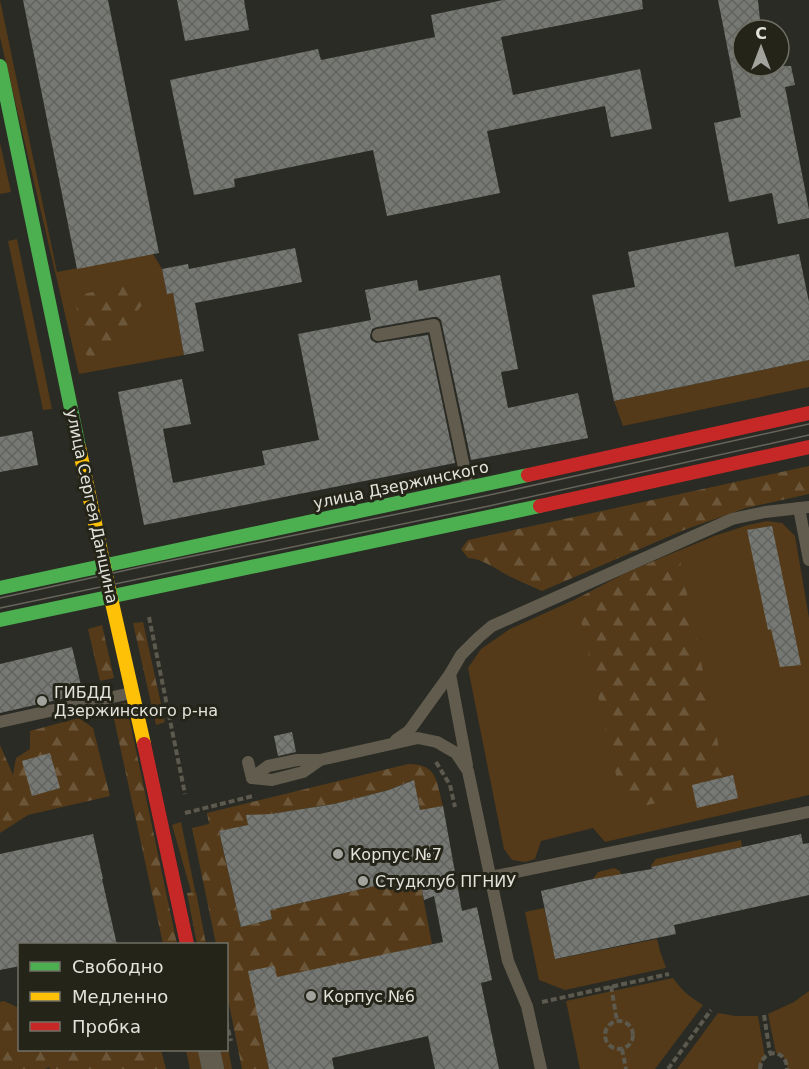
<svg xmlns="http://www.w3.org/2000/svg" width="809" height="1069" font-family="'DejaVu Sans',sans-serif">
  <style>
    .green { fill: #543a18 }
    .forest { fill: url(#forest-firs) }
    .building { fill: url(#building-cross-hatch) }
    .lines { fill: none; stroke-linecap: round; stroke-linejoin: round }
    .path { stroke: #5c594e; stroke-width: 4; stroke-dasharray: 6 3; stroke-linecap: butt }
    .lane { stroke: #615c4d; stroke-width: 12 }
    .street { stroke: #615c4d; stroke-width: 22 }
    .fast { stroke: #4caf50; stroke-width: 14 }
    .slow { stroke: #ffc107; stroke-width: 14 }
    .jam { stroke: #c62828; stroke-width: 14 }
    .tram { stroke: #66645b; stroke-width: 1.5 }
    .poi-dot { fill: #a2a39c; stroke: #242418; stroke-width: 2 }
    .labels { text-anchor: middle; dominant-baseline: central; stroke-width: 6; stroke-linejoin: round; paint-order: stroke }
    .street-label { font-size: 16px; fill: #e3e3dc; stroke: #242418 }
    .poi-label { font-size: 16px; fill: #e3e3dc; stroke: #242418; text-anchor: start }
  </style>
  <defs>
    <pattern id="forest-firs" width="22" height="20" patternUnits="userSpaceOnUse" patternTransform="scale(1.5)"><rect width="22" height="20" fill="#543a18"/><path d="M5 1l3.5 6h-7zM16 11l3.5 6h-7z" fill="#6c5639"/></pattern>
    <pattern id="building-cross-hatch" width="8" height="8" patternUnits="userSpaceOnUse" patternTransform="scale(1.5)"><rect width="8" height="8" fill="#767873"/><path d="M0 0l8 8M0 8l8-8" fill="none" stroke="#62635f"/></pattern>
  </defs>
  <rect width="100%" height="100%" fill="#2a2b24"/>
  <g class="green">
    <path d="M0 0 57 272 153 254 162 269 167 294 173 293 184 355 79 374 0 37Z"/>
    <path d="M0 143 11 192 0 194Z"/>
    <path d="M17 239 52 409 43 410 8 241Z"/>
    <path d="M809 360V387L623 426 614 401Z"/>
    <path d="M767 521 782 523 795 536 809 618V795L605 842 593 828 541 841 535 859 525 862 512 860 504 849 468 668 481 649 510 629 576 599 628 572 714 536 748 525Z"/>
    <path d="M181 822 206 944 172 825Z"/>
    <path d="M741 840 742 847 651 867 652 864 656 859Z"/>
    <path d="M614 868 620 871 623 883 593 879 598 872Z"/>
    <path d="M544 908 556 959 657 939 660 951 666 968 565 990 539 980 525 912Z"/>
    <path d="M673 978C681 990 691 998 703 1005L655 1069H580L566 1001Z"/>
    <path d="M809 991V1069H787C788 1060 783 1056 776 1053L768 1014 794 1002Z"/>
    <path d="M718 1013 735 1016H758L765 1057 761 1063 760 1069H677Z"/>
  </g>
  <g class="forest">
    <path d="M135 283 155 287 102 360 88 362 74 296Z"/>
    <path d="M809 466V494L746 508 684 530 542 591C531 586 521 582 511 577 497 570 484 559 468 558L461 549 468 540Z"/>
    <path d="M678 551 725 777 692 785 694 795 624 810 576 599 628 572Z"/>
    <path d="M143 622 165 722 156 725 133 623Z"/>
    <path d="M102 625 114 678 100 681 88 629Z"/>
    <path d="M126 703 177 944H163L111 705Z"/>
    <path d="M79 718 93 728 110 796 28 815 0 833V745L13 775 16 758 30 749V731Z"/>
    <path d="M408 764C438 764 436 781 443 806L421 812 413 780 389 790 334 804 271 814 248 825 219 832 241 927 272 919 270 910 419 876 432 944 287 980 249 971 269 1069H242L227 994 226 944H216L192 828 209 824 207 813Z"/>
    <path d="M196 892 206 944H197L187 893Z"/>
    <path d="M4 1001 19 1008 20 1050H161L166 1069H50L49 1067 45 1069H0V1002Z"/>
    <path d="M227 1042 232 1069H223L219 1050H226Z"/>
    <path d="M186 1050H199L203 1069H190Z"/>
  </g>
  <g class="building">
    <path d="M23 0H108L159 253 77 269Z"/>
    <path d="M177 0H244L249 30 185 41Z"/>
    <path d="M503 0H642L643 9 501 37 513 95 640 69 652 129 611 137 605 106 487 131 500 193 387 216 373 150 234 179 235 187 194 195 170 80 318 49 321 60 435 37 431 15Z"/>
    <path d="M718 0H758L761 30H743V66H791L795 85 785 87 809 210V218L778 224 772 193 729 202 714 123 741 117Z"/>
    <path d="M728 232 735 267 799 254 809 302V360L614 401 592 295 635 287 628 252Z"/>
    <path d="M295 248 302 282 195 303 204 351 184 355 173 293 167 294 162 269 188 264 189 269Z"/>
    <path d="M500 275 518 369 501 372 508 408 578 393 588 438 471 460 441 320 437 317H433L377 327 372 329 370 336 371 340 376 343 428 335 455 463 144 525 118 392 182 379 191 424 163 429 173 483 265 465 262 451 319 440 298 334 371 320 365 290 417 280 419 291Z"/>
    <path d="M32 431 38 465 0 472V437Z"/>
    <path d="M772 526 795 636 801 665 780 667 771 629 768 630 747 530Z"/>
    <path d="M72 647 83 694 0 713V664Z"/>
    <path d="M292 732 296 752 278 756 274 736Z"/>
    <path d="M50 753 60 788 32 796 22 761Z"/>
    <path d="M733 775 738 798 697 808 692 785Z"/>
    <path d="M414 780 420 810 443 806 462 911 477 907 492 980 481 983 499 1069H435L428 1036 332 1058 334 1069H269L248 971 274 966 277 977 443 942 434 896 424 900 419 876 270 910 272 919 241 927 219 831 248 825 246 815 271 814 334 804 389 790Z"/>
    <path d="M93 834 103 879H102L117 945H20V966L0 970V854Z"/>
    <path d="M801 834 803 844 809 843V895L674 925 676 934 555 959 541 891 593 879 652 869 651 867Z"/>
  </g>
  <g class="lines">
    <g class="path">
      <path d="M149 617 185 794"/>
      <path d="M436 762 450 785 455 807"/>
      <path d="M185 813 253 796"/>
      <path d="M611 986 617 1021"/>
      <path d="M542 1002 669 974"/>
      <path d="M764 1015 770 1053"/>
      <circle cx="619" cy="1035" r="14"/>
      <path d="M226 1021 231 1041"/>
      <path d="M622 1049 626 1069"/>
      <path d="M668 1069 711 1010"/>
      <path d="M760 1069C761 1048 787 1048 787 1069"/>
    </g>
    <g class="lane">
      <path d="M378 335 434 325 468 486"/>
      <path d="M799 508 809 560"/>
      <path d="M450 674 467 765"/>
      <path d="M0 722 131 693"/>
      <path d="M396 740 409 731 450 674 461 655 479 637 492 626 732 519 765 512 809 507"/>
      <path d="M248 762 252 778"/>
      <path d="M252 778 268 766 297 760H320L418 738 437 742 456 753 468 771 508 961 527 1006 541 1069"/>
      <path d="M252 778 272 780 303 772 320 760"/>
      <path d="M491 877 809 812"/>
    </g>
    <path class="street" d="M209 1050 213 1069"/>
    <g class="fast">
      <path d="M0 66 79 447"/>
      <path d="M0 588 528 475"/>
      <path d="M0 620 540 506"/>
    </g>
    <path class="slow" d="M79 447 108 585 144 744"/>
    <g class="jam">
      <path d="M528 475 809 413"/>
      <path d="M540 506 809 447"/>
      <path d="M144 744 187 944"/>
    </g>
    <g class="tram">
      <path d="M0 598 154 564 485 496 809 424"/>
      <path d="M0 608 489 506 809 435"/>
    </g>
  </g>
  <g class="poi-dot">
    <circle cx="42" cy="701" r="6"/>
    <circle cx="338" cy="854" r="6"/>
    <circle cx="363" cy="881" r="6"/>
    <circle cx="311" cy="996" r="6"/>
  </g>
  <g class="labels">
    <g class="street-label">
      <text transform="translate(401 485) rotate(-12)">улица Дзержинского</text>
      <text transform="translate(92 506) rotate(78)">улица Сергея Данщина</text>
    </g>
    <g class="poi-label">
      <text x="54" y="692">ГИБДД<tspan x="54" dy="18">Дзержинского р-на</tspan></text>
      <text x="350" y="854">Корпус №7</text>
      <text x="375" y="881">Студклуб ПГНИУ</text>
      <text x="323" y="996">Корпус №6</text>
    </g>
  </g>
  <rect x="18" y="943" width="210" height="108" fill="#242418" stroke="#707066" stroke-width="1.5"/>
  <rect x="30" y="962" width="30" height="9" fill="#4caf50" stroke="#707066" stroke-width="1.5"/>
  <text x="72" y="973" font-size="18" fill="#e3e3dc">Свободно</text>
  <rect x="30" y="992" width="30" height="9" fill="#ffc107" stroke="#707066" stroke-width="1.5"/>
  <text x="72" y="1003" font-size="18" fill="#e3e3dc">Медленно</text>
  <rect x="30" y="1022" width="30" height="9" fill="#c62828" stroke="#707066" stroke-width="1.5"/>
  <text x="72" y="1033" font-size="18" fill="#e3e3dc">Пробка</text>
  <g transform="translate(761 48)"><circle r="28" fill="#242418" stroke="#707066" stroke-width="1.5"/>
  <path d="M0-4.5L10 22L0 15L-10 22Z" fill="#a2a39c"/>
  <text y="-9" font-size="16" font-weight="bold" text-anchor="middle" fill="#e3e3dc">С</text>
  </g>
</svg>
